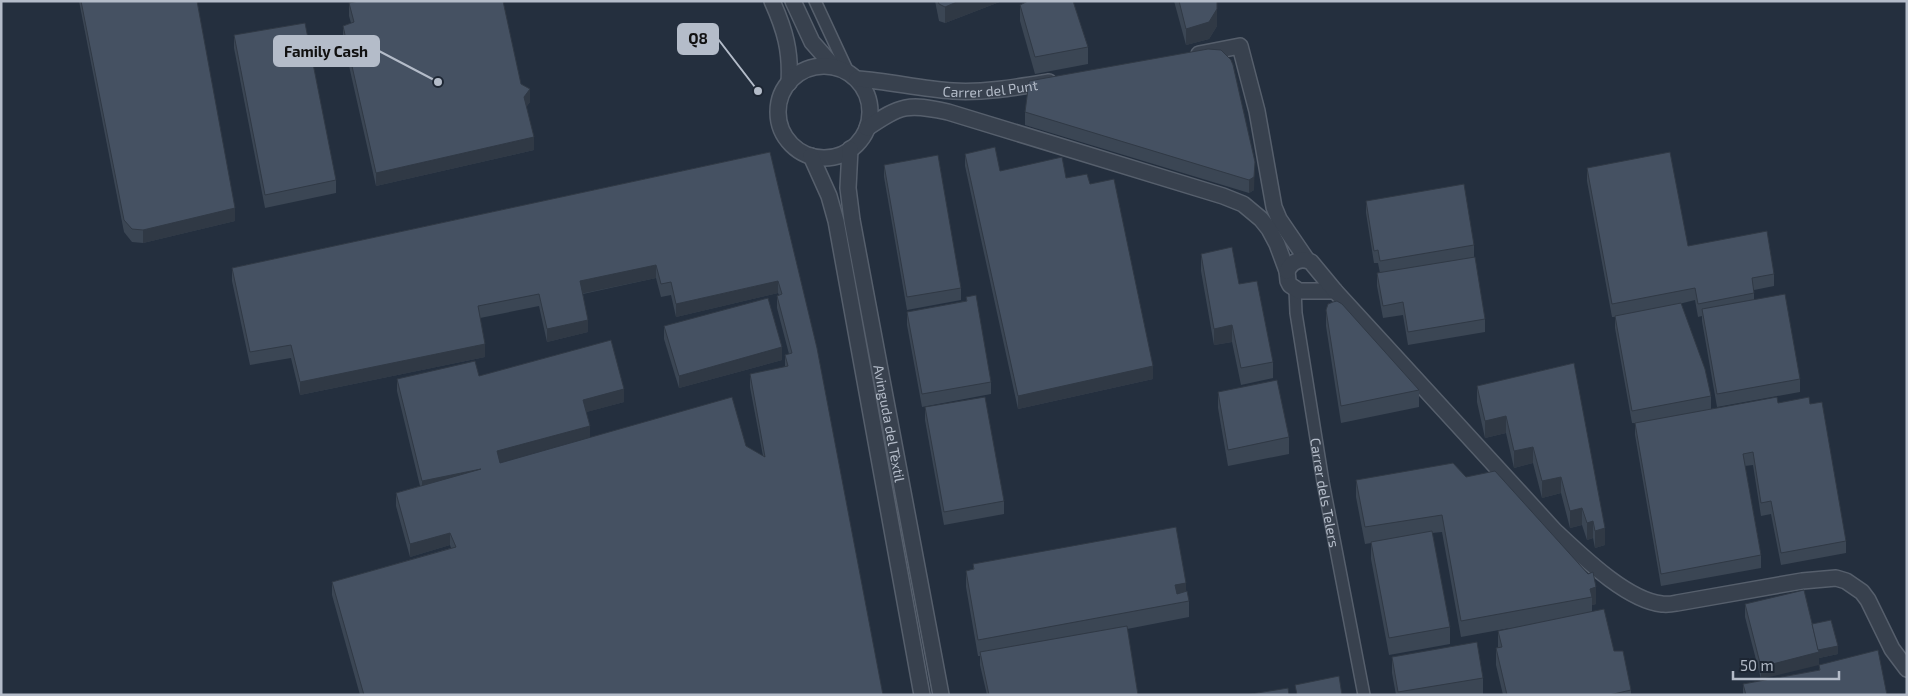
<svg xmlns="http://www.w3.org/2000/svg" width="1908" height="696" font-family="'Exo 2',sans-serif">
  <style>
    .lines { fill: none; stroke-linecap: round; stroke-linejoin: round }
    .minor-casing { stroke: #565f6c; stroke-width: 14 }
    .tertiary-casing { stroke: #565f6c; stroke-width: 18 }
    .minor { stroke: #38414e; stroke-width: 11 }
    .tertiary { stroke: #38414e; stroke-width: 15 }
    .wall { fill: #3b4654 }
    .shaded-wall { fill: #303945 }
    .building { fill: #455162; stroke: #303945 }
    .labels { text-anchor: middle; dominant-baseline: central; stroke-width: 4.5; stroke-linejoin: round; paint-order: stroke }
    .street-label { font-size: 14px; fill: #b4bcc9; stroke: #1d2633 }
    .leader { fill: none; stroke: #b4bcc9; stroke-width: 2 }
    .callout-dot { fill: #b4bcc9; stroke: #1d2633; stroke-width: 2 }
    .callout { fill: #b4bcc9; stroke: #b4bcc9; stroke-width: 2 }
    .callout-label { font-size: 15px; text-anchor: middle; font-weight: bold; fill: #111 }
  </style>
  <rect width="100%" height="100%" fill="#242f3e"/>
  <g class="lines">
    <g class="minor-casing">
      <g id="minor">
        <path d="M815 1 848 72"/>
        <path id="s1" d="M1295 289 1296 313 1323 482 1364 695"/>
      </g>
    </g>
    <g class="tertiary-casing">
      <g id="tertiary">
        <path d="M772 1C785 30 791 51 789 83"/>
        <path d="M793 1 812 42 834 67"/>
        <path d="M1199 54 1240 46 1257 111 1274 207 1279 219 1307 260"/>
        <circle cx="824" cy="112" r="46"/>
        <path id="s2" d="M857 79C889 81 920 89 953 91 984 93 1018 87 1049 82"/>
        <path d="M867 128C901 105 908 103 948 112L1223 196 1243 204 1261 219 1269 229 1277 244 1287 271 1288 281 1290 285 1299 291H1335"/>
        <path id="s3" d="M850 149 848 188 852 220 941 695"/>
        <path d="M811 156 829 196 836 221 922 695"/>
        <path d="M1287 271C1292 261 1301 257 1311 262L1335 291 1555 531C1581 555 1626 600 1662 604 1667 605 1672 604 1677 603L1802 581 1836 578 1846 581 1862 592 1868 600 1892 649 1907 669"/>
      </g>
    </g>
    <use href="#minor" class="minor"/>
    <use href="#tertiary" class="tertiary"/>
  </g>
  <g class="wall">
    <path d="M79 1H197L235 221 143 243 132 242 124 232Z"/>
    <path d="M935 1H1002L945 23 939 21Z"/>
    <path d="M1174 1H1217V26L1209 39 1186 45Z"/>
    <path d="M349 3 521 84 530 102 526 107 534 150 376 186 343 39V26L351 23 349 16Z"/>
    <path d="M1020 5 1088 47V64L1035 74 1020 21Z"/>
    <path d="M234 35 336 180V193L265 208 234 48Z"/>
    <path d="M1208 49 1254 190 1249 193 1025 125V112Z"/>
    <path d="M770 152 883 695H360L332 595V582L451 548 450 545 410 557 396 506V493L420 486 397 391V379L479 376 624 402 586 412 590 438 746 446 763 456 750 387V374L785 367V355L789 354 777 308V296L779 295 778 293 676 317 671 295 661 297 656 278 583 294 588 332 547 342 539 306 480 318 485 357 300 395 291 358 250 365 232 281V268Z"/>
    <path d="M965 154 1000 171 1066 178 1090 184 1153 379 1018 409 965 166Z"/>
    <path d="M884 165 961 288V300L907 310 884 177Z"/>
    <path d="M1587 168 1688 246 1774 274V286L1754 290V299L1800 379V392L1717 407 1702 321V316L1698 317 1695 300 1679 304 1711 396V409L1778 403 1846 541V553L1781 565 1771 514 1761 516 1753 465 1745 466 1761 555V568L1661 586 1635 435V423H1632L1615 328V317H1612L1587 181Z"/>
    <path d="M1366 201 1474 245V257L1485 319V332L1408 345 1403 315 1383 318 1377 286V273H1380L1378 263H1374L1366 213Z"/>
    <path d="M1201 254 1239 284 1273 362V378L1241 385 1232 342 1214 345 1201 271Z"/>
    <path d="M966 297 991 382V394L922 407 907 325V312L966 301Z"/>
    <path d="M1326 310 1419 390V407L1341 423 1326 326Z"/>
    <path d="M664 326 782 360 679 388 664 339Z"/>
    <path d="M1574 363 1605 545 1595 548 1593 538 1587 540 1582 525 1570 528 1561 493 1542 498 1533 463 1514 468 1506 433 1485 438 1477 402V386Z"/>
    <path d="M1218 392 1289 437V454L1228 466 1218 408Z"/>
    <path d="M925 407 1004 501V514L944 525 925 420Z"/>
    <path d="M1466 477 1588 574 1596 604 1592 605V611L1614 651 1631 690V695H1503L1496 665V648H1498V631L1510 628 1461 637 1442 532 1432 533 1450 627V644L1389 655 1371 559V543L1365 544 1356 497V480Z"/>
    <path d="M973 564 1186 591 1189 601V617L1127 629 1138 695H987L980 665V656H978L966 587V571L973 569Z"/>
    <path d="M1745 604 1812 624 1838 654 1819 658 1761 679 1745 617Z"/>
    <path d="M1392 657 1483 678V694L1396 695 1392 673Z"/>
    <path d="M1819 665 1887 695H1743V684L1819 670Z"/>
  </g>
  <g class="shaded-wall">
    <path d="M959 1H1002L945 23V7Z"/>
    <path d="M1217 1V26L1209 39 1186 45V29Z"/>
    <path d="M530 89V102L524 110V97Z"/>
    <path d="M534 137V150L376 186V173Z"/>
    <path d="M1255 162 1254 190 1249 193V180Z"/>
    <path d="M235 208V221L143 243V230Z"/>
    <path d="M656 265V278L580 294V281Z"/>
    <path d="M778 281V293L676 317V304Z"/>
    <path d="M588 320V332L547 342V329Z"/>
    <path d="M1232 325V342L1214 345V329Z"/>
    <path d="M485 344V357L300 395V382Z"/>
    <path d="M782 347V360L679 388V376Z"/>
    <path d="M1153 366V379L1018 409V396Z"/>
    <path d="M624 389V402L583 413V400Z"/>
    <path d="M1506 416V433L1485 438V421Z"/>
    <path d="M590 426V439L497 464V451Z"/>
    <path d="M1533 447V463L1514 468V451Z"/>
    <path d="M481 469 422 494V481Z"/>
    <path d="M1561 477V493L1542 498V481Z"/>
    <path d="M1582 508V525L1570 528V511Z"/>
    <path d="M1593 521V538L1587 540V523Z"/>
    <path d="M1605 528V545L1595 548V531Z"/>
    <path d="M450 533V545L410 557V544Z"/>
    <path d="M1186 583V599L1175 602V585Z"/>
    <path d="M1596 587V604L1592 605V597L1590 589Z"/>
    <path d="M1838 646V654L1819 658V665L1761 679V667L1817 650Z"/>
  </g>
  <g class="building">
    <path d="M81 1H197L235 208 143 230 132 229 124 220Z"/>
    <path d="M359 1H503L521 84 530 89 524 97 534 137 376 173 343 26 354 22 349 3Z"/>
    <path d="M938 1H959L945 7 939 4Z"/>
    <path d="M1028 1H1073L1088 47 1035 57 1020 5Z"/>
    <path d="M1179 1H1217V9L1209 22 1186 29Z"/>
    <path d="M305 23 336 180 265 195 234 35Z"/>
    <path d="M1208 49 1221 50 1231 60 1233 65 1255 162 1254 177 1249 180 1025 112 1029 81Z"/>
    <path d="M995 147 1000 171 1062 157 1066 178 1087 174 1090 184 1114 179 1153 366 1018 396 965 154Z"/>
    <path d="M770 152 817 348 883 695H364L332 582 456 547 450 533 410 544 396 493 481 469 422 481 397 379 475 361 479 376 611 340 624 389 583 400 590 426 497 451 500 463 732 397 746 446 765 457 750 374 788 366 785 355 792 353 777 296 782 294 778 281 676 304 671 282 661 284 656 265 580 281 588 320 547 329 539 294 478 306 485 344 300 382 291 345 250 352 232 268Z"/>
    <path d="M1670 152 1688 246 1767 231 1774 274 1752 278 1754 293 1698 304 1695 288 1612 304 1587 168Z"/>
    <path d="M938 155 961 288 907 297 884 165Z"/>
    <path d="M1464 184 1474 245 1380 261 1378 250 1374 251 1366 201Z"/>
    <path d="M1232 247 1239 284 1257 281 1273 362 1241 368 1232 325 1214 329 1201 254Z"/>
    <path d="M1475 257 1485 319 1408 332 1403 302 1383 306 1377 273Z"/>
    <path d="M1785 294 1800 379 1717 394 1702 309Z"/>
    <path d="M976 295 991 382 922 394 907 312 967 301 966 297Z"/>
    <path d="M768 298 782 347 679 376 664 326Z"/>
    <path d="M1337 301 1342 304 1419 390 1341 406 1326 310 1328 304 1333 302Z"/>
    <path d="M1681 303 1705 369 1711 396 1632 411 1615 316Z"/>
    <path d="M1574 363 1605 528 1595 531 1593 521 1587 523 1582 508 1570 511 1561 477 1542 481 1533 447 1514 451 1506 416 1485 421 1477 386Z"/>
    <path d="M1277 380 1289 437 1228 450 1218 392Z"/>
    <path d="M985 397 1004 501 944 512 925 407Z"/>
    <path d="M1777 397 1778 403 1809 397 1810 404 1822 402 1846 541 1781 553 1771 501 1761 503 1753 452 1743 454 1761 555 1661 574 1635 423Z"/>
    <path d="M1453 463 1466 477 1495 471 1588 574 1593 572 1596 587 1590 589 1592 597 1461 621 1442 515 1365 527 1356 480Z"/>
    <path d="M1176 527 1186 583 1175 585 1177 594 1187 591 1189 601 978 640 966 571 974 569 973 564Z"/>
    <path d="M1432 531 1450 627 1389 638 1371 542Z"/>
    <path d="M1804 590 1819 652 1761 667 1745 604Z"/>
    <path d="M1604 609 1614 651H1623L1631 690 1609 695H1507L1496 648 1502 647 1498 631Z"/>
    <path d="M1831 620 1838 646 1818 650 1812 624Z"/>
    <path d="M1127 626 1138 695H989L980 652Z"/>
    <path d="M1477 642 1483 678 1398 692 1392 657Z"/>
    <path d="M1878 650 1887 695H1746L1743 684 1820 670 1819 665Z"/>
    <path d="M1339 676 1342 695H1297L1295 685Z"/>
    <path d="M1288 688 1289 695H1245Z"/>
  </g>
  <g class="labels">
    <g class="street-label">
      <text stroke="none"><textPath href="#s2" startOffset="134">Carrer del Punt</textPath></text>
      <text stroke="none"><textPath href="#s3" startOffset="278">Avinguda del Tèxtil</textPath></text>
      <text stroke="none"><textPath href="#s1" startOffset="206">Carrer dels Telers</textPath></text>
    </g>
  </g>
  <path class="leader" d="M758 91L718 39M438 82L379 51"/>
  <g class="callout-dot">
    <circle cx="758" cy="91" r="5"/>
    <circle cx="438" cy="82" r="5"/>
  </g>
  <g class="callout">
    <rect x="678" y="24" width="40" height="30" rx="5"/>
    <rect x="274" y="36" width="105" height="30" rx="5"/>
  </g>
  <g class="callout-label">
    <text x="698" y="44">Q8</text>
    <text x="326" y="57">Family Cash</text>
  </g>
  <rect width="1908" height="696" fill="none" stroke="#b4bcc9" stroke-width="5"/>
  <path d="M1733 671v8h106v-8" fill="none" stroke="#b4bcc9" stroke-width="2.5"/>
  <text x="1740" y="671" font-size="15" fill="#b4bcc9" stroke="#1d2633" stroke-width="4" paint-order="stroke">50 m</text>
</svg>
